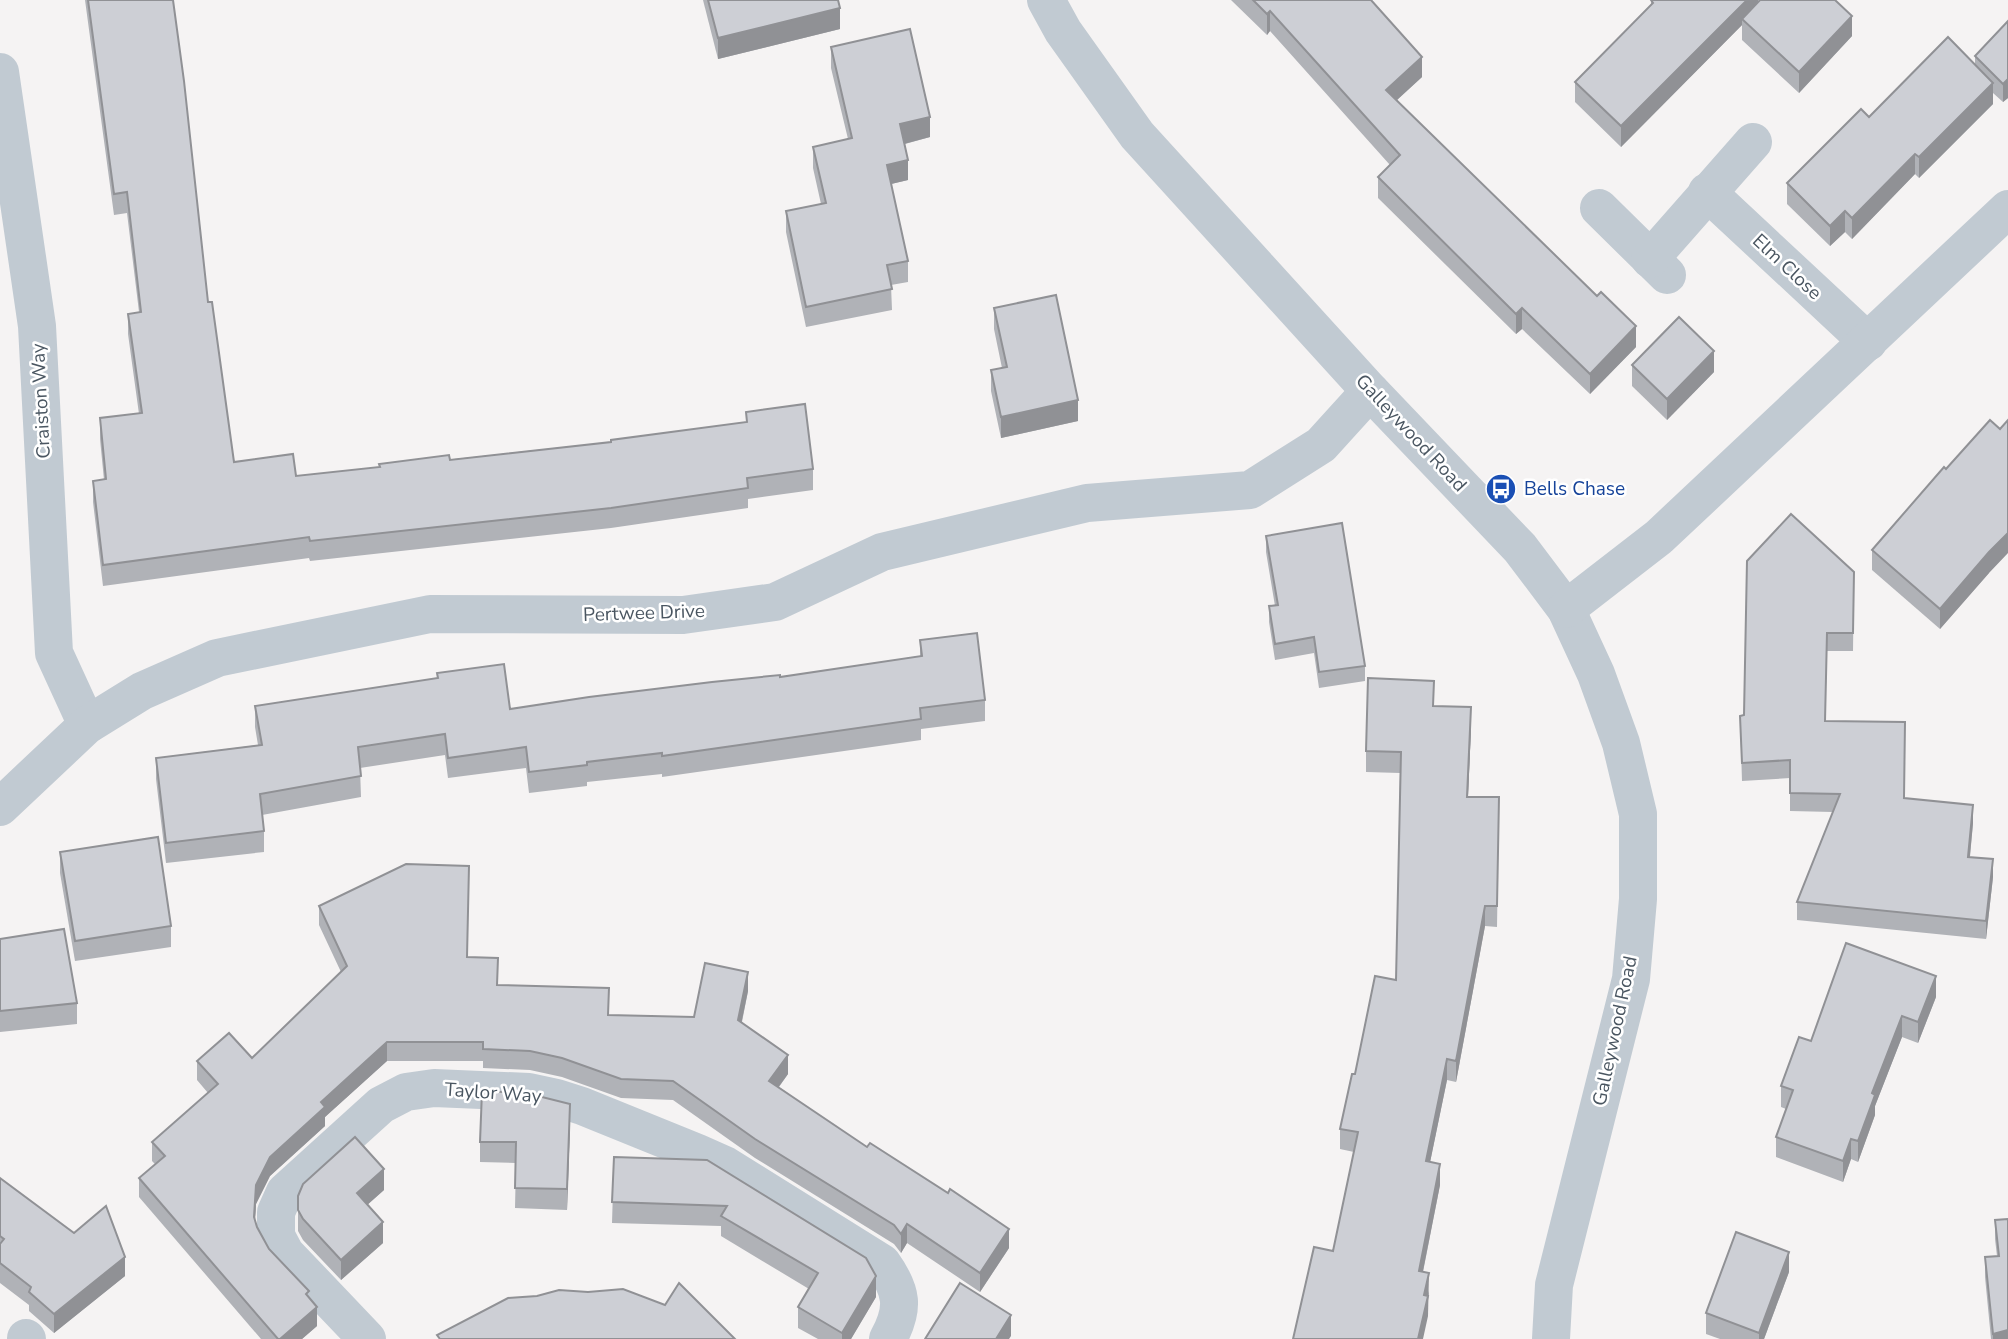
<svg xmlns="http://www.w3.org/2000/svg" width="2008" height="1339" font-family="'Nunito Sans',sans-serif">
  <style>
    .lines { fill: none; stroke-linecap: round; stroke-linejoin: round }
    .minor { stroke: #c1cad2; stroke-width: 38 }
    .wall { fill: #b0b2b7 }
    .shaded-wall { fill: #909195 }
    .building { fill: #cdcfd5; stroke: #909195; stroke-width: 2 }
    .labels { text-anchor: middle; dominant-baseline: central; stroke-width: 5; stroke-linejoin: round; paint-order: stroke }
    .street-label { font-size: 19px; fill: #4a5661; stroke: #fff }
    .transit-label { font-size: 19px; fill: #164399; stroke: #fff; text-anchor: start }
  </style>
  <rect width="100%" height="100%" fill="#f5f3f3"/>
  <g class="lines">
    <g class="minor">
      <path d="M1046 0 1063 31 1137 135 1370 391 1520 548 1566 609 1596 674 1621 743 1638 814V899L1631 979 1554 1285 1551 1339"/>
      <path d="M0 72 37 326 54 653 87 725"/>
      <path d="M1707 192 1868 342"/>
      <path d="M1599 208 1667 275"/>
      <path d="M1650 259 1753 142"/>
      <path d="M1566 609 1659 537 2008 209"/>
      <path d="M0 807 87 725 142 691 217 658 430 614 683 615 775 602 882 552 1087 503 1250 490 1321 445 1370 391"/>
      <path d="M26 1338 27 1339"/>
      <path d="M367 1339 285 1253 276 1236V1212L285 1192 381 1105 406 1092 434 1088 529 1092 557 1098 582 1106 698 1153 725 1165 882 1263C902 1291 905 1308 888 1339"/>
    </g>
  </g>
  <g class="wall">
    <path d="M85 0H173L208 302 234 462 296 476 611 442 746 422V412L813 469V490L748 499V508L611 528 310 561 309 558 103 586 93 502V481L104 480 100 439V418L139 414 128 334V314L139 312 127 213 114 215Z"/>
    <path d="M703 0H838L840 29 718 59Z"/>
    <path d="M1231 0H1371L1422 77 1397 100 1636 347 1590 394 1522 329 1516 334 1378 198V177L1390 165 1270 31 1267 35Z"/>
    <path d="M1651 0H1758V2L1852 36 1799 93 1742 40V25L1621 147 1575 102V82L1651 5Z"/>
    <path d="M2008 21V98L2003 102 1993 93V104L1919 178 1915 174 1852 239 1845 232 1830 246 1787 204V183L1869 117 1975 64V56Z"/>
    <path d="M831 47 930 137 905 144 908 180 891 184 908 261V282L891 285 892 310 806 327 786 232V211L821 204 813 168V147L848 139 831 68Z"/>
    <path d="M994 308 1078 421 1001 438 991 391V370L1002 368 994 329Z"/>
    <path d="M1632 365 1714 372 1667 420 1632 386Z"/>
    <path d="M1266 536 1365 666V681L1319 688 1314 653 1275 660 1269 622V606H1275L1266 552Z"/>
    <path d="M1872 550 1989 573 1940 629 1872 570Z"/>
    <path d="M1854 572 1853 651H1827L1825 721 1904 798 1973 823 1970 857 1993 877 1986 939 1797 920V902L1833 812 1790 811V778L1742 781 1740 716 1744 715Z"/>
    <path d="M920 640 985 700V721L921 729V740L662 777V774L587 782V786L529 793 526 768 448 778 445 755 360 768 361 797 262 815 264 831V852L166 863 156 779V758L258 745 255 727V706L510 709 780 677 920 656Z"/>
    <path d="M1433 706 1471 728 1468 797H1499L1497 927 1485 926 1456 1082 1447 1080 1430 1162 1440 1185 1423 1272 1429 1294 1428 1298V1316L1333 1251 1354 1152 1340 1149V1129L1355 1074 1396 980 1400 773 1366 772V751Z"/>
    <path d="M60 852 171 926V947L75 961 60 873Z"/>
    <path d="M319 906 467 957 498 985 609 1015 694 1017 748 991 742 1022 788 1074 779 1087 1009 1248 980 1292 907 1243 901 1253 894 1244 755 1158 673 1100 621 1098 562 1077 530 1070 483 1068V1061H387L325 1117V1126L270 1176 256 1204 255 1220 257 1227 269 1249 309 1298 317 1326 302 1339H261L139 1197V1178L155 1164 152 1161V1142L208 1093 197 1080V1061L252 1058 341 972 319 925Z"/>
    <path d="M0 939 77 1003V1024L0 1032Z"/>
    <path d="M1936 997 1918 1043 1902 1037 1875 1106V1115L1858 1162 1851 1159 1843 1182 1776 1157V1137L1786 1109 1781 1107V1086L1811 1041Z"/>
    <path d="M570 1125 567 1210 515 1208 516 1163 480 1162V1142Z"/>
    <path d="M614 1157 866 1258 876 1297 851 1339H818L798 1328V1307L809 1289 721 1236V1226L612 1223Z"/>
    <path d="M0 1178 125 1276 54 1333 29 1311V1305L0 1283Z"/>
    <path d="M384 1190 367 1205 383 1243 341 1280 303 1240 298 1231V1196Z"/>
    <path d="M1995 1220 2008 1339H1991L1985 1277V1257L1997 1256 1995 1239Z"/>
    <path d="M1789 1272 1764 1339H1720L1706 1334V1313Z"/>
  </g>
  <g class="shaded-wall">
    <path d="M1747 0H1758V9L1742 19V25L1621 147V126Z"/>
    <path d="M840 8V29L718 59V38Z"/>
    <path d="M1270 11V31L1267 35V14Z"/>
    <path d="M1852 16V36L1799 93V72Z"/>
    <path d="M1422 57V77L1386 110V90Z"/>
    <path d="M2008 79V98L2003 102V84Z"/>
    <path d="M1993 83V104L1919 178V157Z"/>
    <path d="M930 117V137L900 145V124Z"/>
    <path d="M1915 154V174L1852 239V218Z"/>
    <path d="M908 160V180L887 185V165Z"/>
    <path d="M1845 211V232L1830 246V226Z"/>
    <path d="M1522 308V329L1516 334V314Z"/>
    <path d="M1636 326V347L1590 394V374Z"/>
    <path d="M1714 351V372L1667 420V399Z"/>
    <path d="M1078 400V421L1001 438V417Z"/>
    <path d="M2008 533V553L1989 573 1940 629V609L1989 552Z"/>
    <path d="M1471 707V728L1467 818V797Z"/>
    <path d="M1973 805V823L1968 875V857Z"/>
    <path d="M1993 859V877L1986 939V921Z"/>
    <path d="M1485 906V926L1456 1082V1061Z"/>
    <path d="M748 972V991L738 1039V1020Z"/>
    <path d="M1936 976V997L1918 1043V1022Z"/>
    <path d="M1902 1016V1037L1875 1106V1115L1858 1162V1141L1872 1093Z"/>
    <path d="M387 1042V1061L325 1117V1126L270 1176 256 1204 254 1236 256 1185 270 1157 321 1102Z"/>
    <path d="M788 1055V1074L769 1100V1081Z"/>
    <path d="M1447 1059V1080L1426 1182V1161Z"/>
    <path d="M570 1104V1125L567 1210V1189Z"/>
    <path d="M1851 1139V1159L1843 1182V1161Z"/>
    <path d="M1440 1164V1185L1419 1291V1271Z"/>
    <path d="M384 1169V1190L357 1214V1193Z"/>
    <path d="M383 1222V1243L341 1280V1260Z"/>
    <path d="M907 1224V1243L901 1253V1234Z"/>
    <path d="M1009 1229V1248L980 1292V1273Z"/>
    <path d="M1789 1252V1272L1764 1339H1759V1333Z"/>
    <path d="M125 1257V1276L54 1333V1314Z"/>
    <path d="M1429 1273 1428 1316 1423 1339H1418L1424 1295Z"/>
    <path d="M876 1276V1297L851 1339H842V1333Z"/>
    <path d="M317 1307V1326L302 1339H280Z"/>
    <path d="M1011 1315V1336L1009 1339H996Z"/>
    <path d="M2008 1330V1339H1993V1334Z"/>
  </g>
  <g class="building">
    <path d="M88 0H173L184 81 208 302H212L234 462 293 454 296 476 380 467 379 464 449 455 450 460 611 442V440L747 422 746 412 805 404 813 469 747 478 748 488 611 508 310 541 309 537 103 565 93 481 106 479 100 418 142 413 128 314 141 312 127 192 114 194Z"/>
    <path d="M708 0H838L840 8 718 38Z"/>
    <path d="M1253 0H1371L1422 57 1386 90 1597 296 1601 292 1636 326 1590 374 1522 308 1516 314 1378 177 1400 155 1270 11 1267 14Z"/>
    <path d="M1651 0H1747L1621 126 1575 82 1653 3Z"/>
    <path d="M1760 0H1835L1852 16 1799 72 1742 19Z"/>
    <path d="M2008 21V79L2003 84 1975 56Z"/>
    <path d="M910 29 930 117 900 124 908 160 887 165 908 261 887 265 892 289 806 307 786 211 826 203 813 147 852 138 831 47Z"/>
    <path d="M1948 37 1993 83 1919 157 1915 154 1852 218 1845 211 1830 226 1787 183 1861 109 1869 117Z"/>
    <path d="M1056 295 1078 400 1001 417 991 370 1007 367 994 308Z"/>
    <path d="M1679 317 1714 351 1667 399 1632 365Z"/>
    <path d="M1990 420 2000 429 2008 420V533L1989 552 1940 609 1872 550 1944 467 1946 469Z"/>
    <path d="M1791 514 1854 572 1853 633H1827L1825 721 1905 722 1904 798 1973 805 1968 857 1993 859 1986 921 1797 902 1840 794 1790 793V760L1742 763 1740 716 1744 715 1747 561Z"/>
    <path d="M1342 523 1365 666 1319 672 1314 637 1275 644 1269 606 1278 605 1266 536Z"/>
    <path d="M977 633 985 700 920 708 921 719 662 756V753L587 762V765L529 772 526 747 448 758 445 734 358 747 361 776 260 794 264 831 166 843 156 758 262 745 255 706 438 678 437 673 504 664 510 709 589 697 712 682 780 675V677L922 656 920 640Z"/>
    <path d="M1368 678 1434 681 1433 706 1471 707 1467 797H1499L1497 906H1485L1456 1061 1447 1059 1426 1161 1440 1164 1419 1271 1429 1273 1424 1295 1428 1296 1418 1339H1293L1314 1247 1333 1251 1358 1132 1340 1129 1352 1074H1355L1375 976 1396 980 1401 752 1366 751Z"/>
    <path d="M158 837 171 926 75 941 60 852Z"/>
    <path d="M406 864 469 866 467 957 498 958 497 985 609 988 608 1015 694 1017 705 963 748 972 738 1020 788 1055 769 1081 867 1147 870 1143 948 1193 950 1189 1009 1229 980 1273 907 1224 901 1234 894 1225 755 1139 673 1081 621 1079 562 1058 530 1051 483 1049V1042H387L321 1102 325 1107 270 1157 256 1185 254 1217 257 1227 269 1249 309 1291 306 1294 317 1307 280 1339H278L139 1178 165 1156 152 1142 218 1084 197 1061 229 1033 252 1058 347 966 319 906Z"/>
    <path d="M64 929 77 1003 0 1011V939Z"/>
    <path d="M1846 943 1936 976 1918 1022 1902 1016 1872 1093 1875 1095 1858 1141 1851 1139 1843 1161 1776 1137 1793 1090 1781 1086 1799 1037 1811 1041Z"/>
    <path d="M482 1091 526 1093 570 1104 567 1189 515 1188 516 1142H480Z"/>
    <path d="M355 1137 384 1169 357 1193 383 1222 341 1260 303 1219 298 1210V1196L303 1184Z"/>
    <path d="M614 1157 707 1160 866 1258 876 1276 842 1333 798 1307 818 1273 721 1216 727 1206 612 1202Z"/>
    <path d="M0 1178 74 1233 106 1206 125 1257 54 1314 29 1292 31 1287 0 1263V1244L4 1239 0 1236Z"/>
    <path d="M2008 1219V1330L1993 1334 1985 1257 1999 1256 1995 1220Z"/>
    <path d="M1736 1232 1789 1252 1759 1333 1706 1313Z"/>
    <path d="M679 1283 735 1339H440L437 1335 508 1298 537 1296 559 1290 588 1292 623 1289 665 1305Z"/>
    <path d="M960 1283 1011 1315 996 1339H925Z"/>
  </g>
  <defs>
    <g id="bus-disc" transform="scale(1.575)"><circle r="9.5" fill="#1a4fb4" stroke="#fff"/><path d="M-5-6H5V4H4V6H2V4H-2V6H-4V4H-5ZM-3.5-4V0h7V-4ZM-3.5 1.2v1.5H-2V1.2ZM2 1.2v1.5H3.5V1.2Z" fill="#fff"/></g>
  </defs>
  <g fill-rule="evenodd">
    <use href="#bus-disc" x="1501" y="489"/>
  </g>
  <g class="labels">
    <g class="street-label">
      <text transform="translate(1787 267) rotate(43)">Elm Close</text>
      <text transform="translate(41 401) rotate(-93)">Craiston Way</text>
      <text transform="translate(1411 433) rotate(47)">Galleywood Road</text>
      <text transform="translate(644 613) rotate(-2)">Pertwee Drive</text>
      <text transform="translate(1615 1031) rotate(-78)">Galleywood Road</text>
      <text transform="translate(493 1093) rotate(4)">Taylor Way</text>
    </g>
    <g class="transit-label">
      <text x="1524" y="489">Bells Chase</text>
    </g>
  </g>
</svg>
